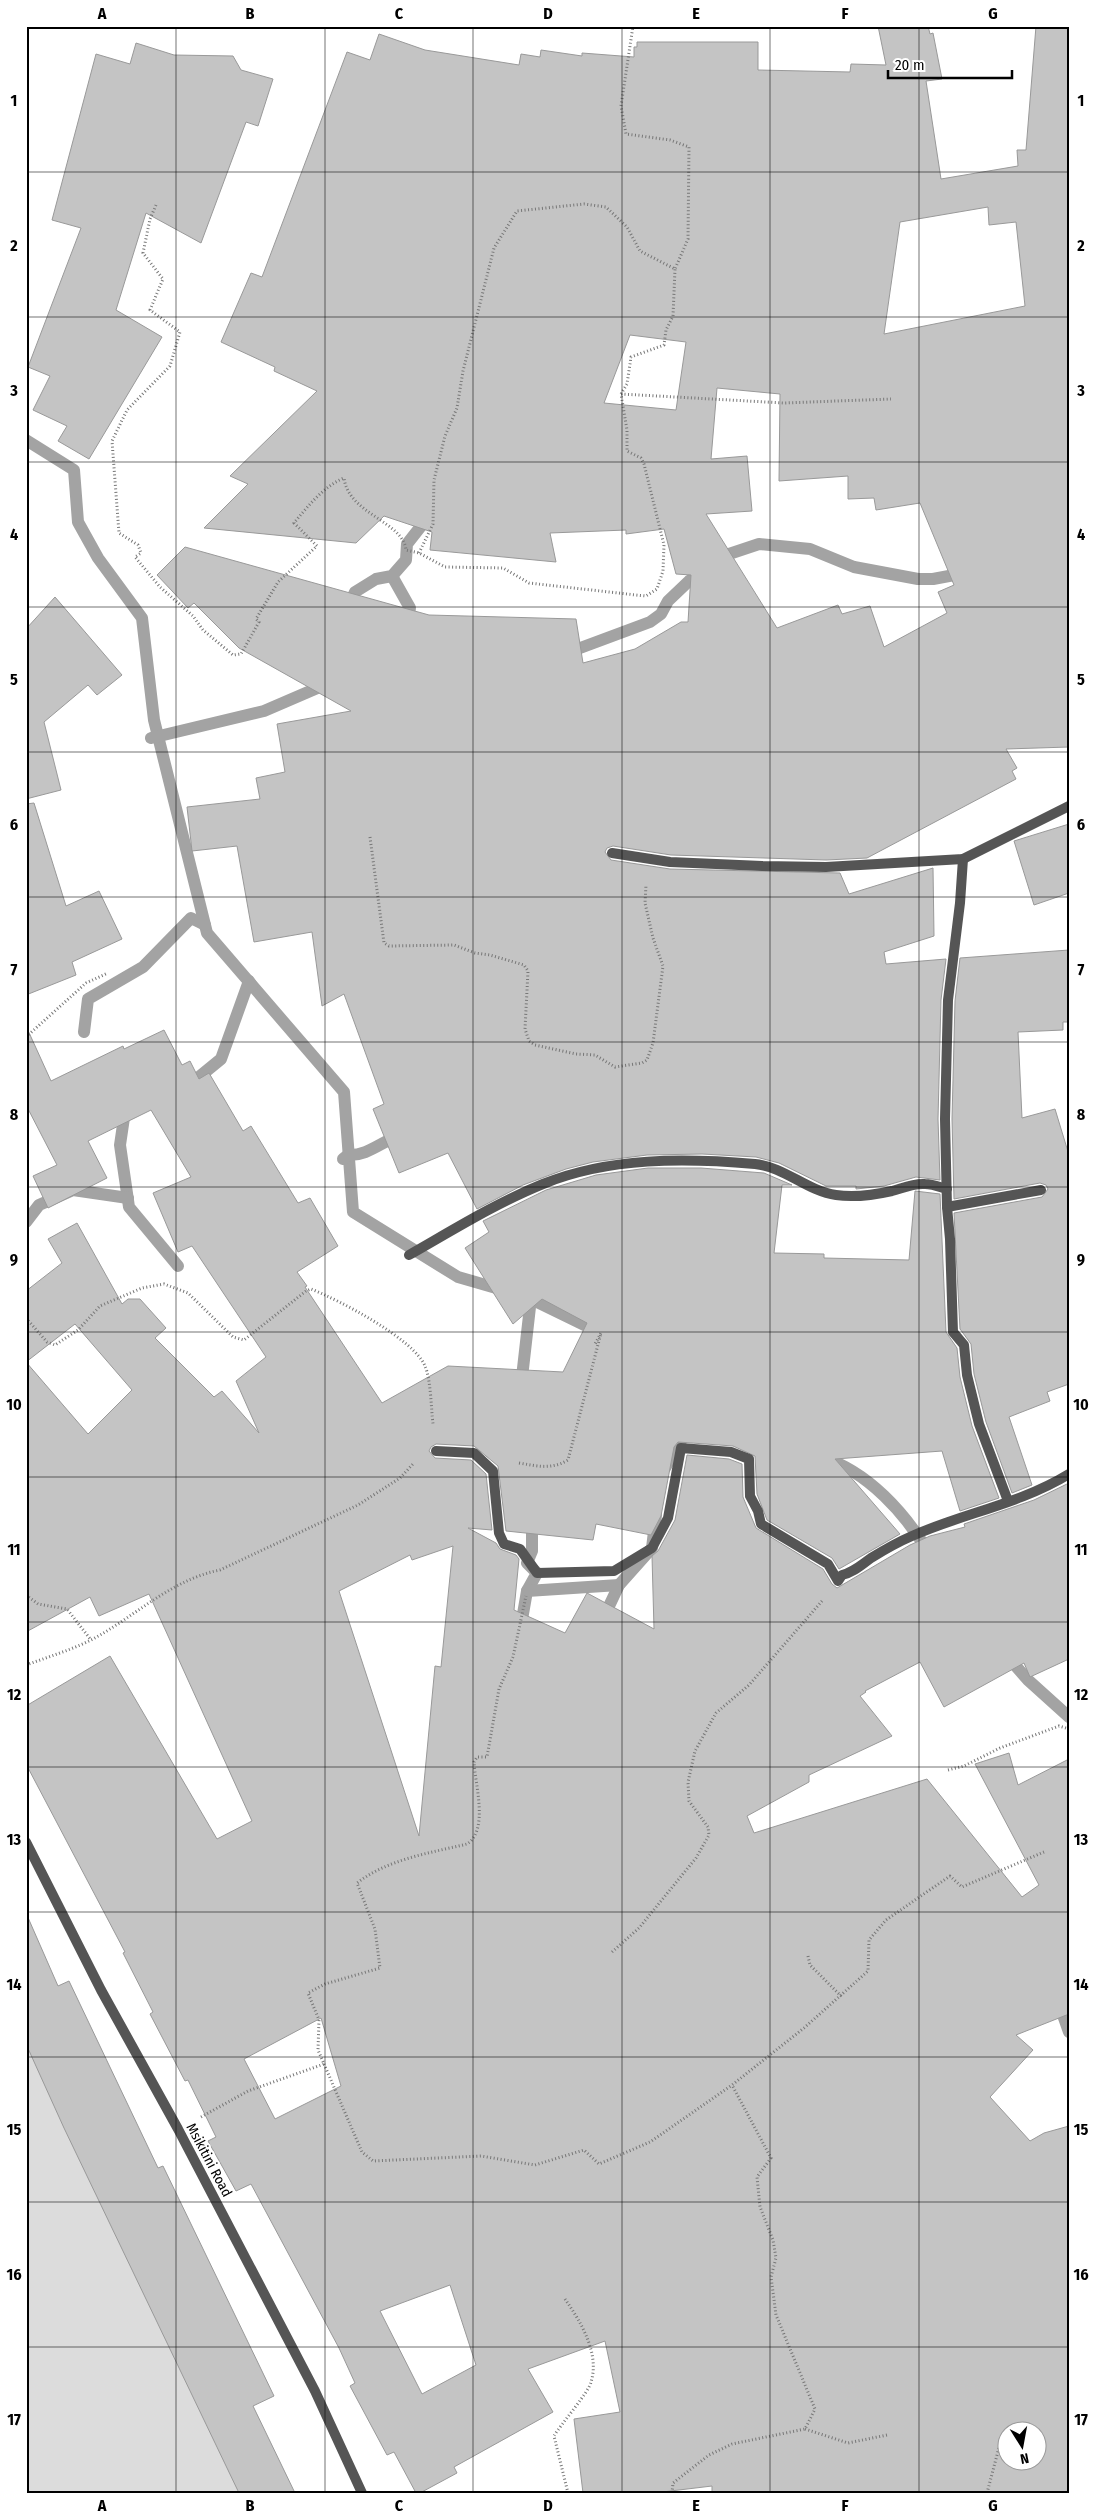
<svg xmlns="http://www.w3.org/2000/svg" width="1095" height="2519" font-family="'Fira Sans Condensed',sans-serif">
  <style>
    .green { fill: #dcdcdc }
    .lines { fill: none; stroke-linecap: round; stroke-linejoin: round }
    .stream { stroke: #a3a3a3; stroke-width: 12 }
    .building { fill: #c4c4c4; stroke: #999; fill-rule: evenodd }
    .path { stroke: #777; stroke-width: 3; stroke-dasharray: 1 2.5; stroke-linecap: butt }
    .street { stroke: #555; stroke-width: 10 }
    .grid { fill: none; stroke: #000; stroke-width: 1; stroke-opacity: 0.55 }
    .labels { text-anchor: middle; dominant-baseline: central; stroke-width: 4; stroke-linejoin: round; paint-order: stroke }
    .street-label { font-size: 14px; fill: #000; stroke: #fff }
    .neatline { fill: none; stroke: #000; stroke-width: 2 }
    .grid-label { font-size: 16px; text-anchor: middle; font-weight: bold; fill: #000 }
  </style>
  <rect width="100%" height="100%" fill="#fff"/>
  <path class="green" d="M26 2042 240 2493H26Z"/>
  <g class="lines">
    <g class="stream">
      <path d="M26 440 74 470 78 522 98 558 142 618 154 720 207 933 344 1092 353 1212 458 1277 503 1290"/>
      <path d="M392 576 410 608 407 625"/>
      <path d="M347 609 355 592 376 579 392 576 406 560 407 544 429 516"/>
      <path d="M564 654 650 622 661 614 668 601 689 581 729 554 759 544 810 549 854 567 918 579H933L965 573"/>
      <path d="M151 738 264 711 329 683"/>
      <path d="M84 1032 88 999 143 967 191 918 205 925"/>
      <path d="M183 1085 199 1077 221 1059 249 981 252 986"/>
      <path d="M128 1110 125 1111 120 1145 129 1207 178 1266"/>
      <path d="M343 1159 348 1155C368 1156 382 1141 401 1135"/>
      <path d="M26 1222 39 1205 73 1190 128 1198"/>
      <path d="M525 1296 601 1333"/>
      <path d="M521 1386 531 1298"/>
      <path d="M821 1457C868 1471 906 1514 930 1555"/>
      <path d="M665 1468 681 1441"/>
      <path d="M527 1591 537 1573 527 1563 532 1551V1517"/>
      <path d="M602 1621 619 1585 652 1548 656 1515"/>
      <path d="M520 1631 527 1591 619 1585"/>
      <path d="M1007 1656 1028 1680 1069 1717"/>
      <path d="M1058 2001 1069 2032"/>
    </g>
  </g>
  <g class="building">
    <path d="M878 26H928L930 34 933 33 942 79 926 81 941 179 1018 166 1017 150H1026L1036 26H1069V747L1006 749 1017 768 1012 771 1016 779 867 858 826 860 671 855 613 846 607 848 605 852 611 860 670 869 840 873 849 894 933 868 934 936 884 952 886 964 946 959 941 1000 938 1119 940 1180 916 1177 884 1186 856 1189V1186H826L779 1163 756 1157 702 1154 647 1155 593 1162 566 1169 523 1185 477 1209 448 1153 399 1173 373 1109 384 1104 344 994 322 1006 312 932 254 942 237 846 192 851 187 807 260 799 256 778 285 772 277 724 351 711 239 648 194 603 188 608 157 575 185 547 429 615 576 619 583 663 635 649 681 622H688L691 575 676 574 664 529 626 534V530L550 533 556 562 430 550 432 532 384 516 356 543 204 528 248 484 230 476 317 391 274 371 275 367 221 342 251 273 262 277 347 52 370 60 379 34 425 50 519 65 521 54 540 57 541 50 582 56V53L634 57V47H637V42H758V70L850 72 851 64 886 65ZM988 207 989 225 1016 222 1025 306 884 334 900 222ZM630 335 686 342 676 410 604 403ZM717 388 780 394 779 481 848 476V499L874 498 876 510 920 503 954 585 938 592 947 613 884 647 870 606 842 614 838 605 777 628 706 514 752 511 747 456 711 459Z"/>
    <path d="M136 43 174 55 233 56 241 70 273 79 258 126 246 122 201 243 146 213 116 310 162 337 89 459 58 441 67 426 33 410 50 376 28 367 81 228 52 220 96 54 130 64Z"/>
    <path d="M55 597 122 675 97 695 88 685 44 722 61 790 26 799V629Z"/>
    <path d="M34 803 66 906 99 891 122 939 72 962 76 975 26 995V804Z"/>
    <path d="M1069 824V893L1034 905 1014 841Z"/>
    <path d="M1069 950V1022H1063V1030L1018 1032 1022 1118 1055 1109 1069 1155V1384L1047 1392 1050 1401 1009 1417 1032 1485 1012 1493 986 1422 974 1374 971 1344 960 1329 954 1213 1042 1197 1048 1189 1046 1185 1040 1183 954 1199 952 1119 955 1001 960 958Z"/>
    <path d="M26 1026 51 1081 123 1046 124 1049 164 1030 182 1065 190 1061 199 1079 209 1073 243 1131 251 1126 298 1203 310 1198 338 1246 297 1272 307 1286 305 1287 382 1403 448 1366 563 1372 587 1323 542 1299 513 1324 465 1248 489 1232 483 1221 546 1190 596 1175 648 1168H701L764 1173 792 1185H782L774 1253 824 1254V1258L909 1260 915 1191 940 1194 946 1332 957 1348 960 1377 972 1426 999 1498 960 1511 942 1451 835 1459 900 1534 839 1569 832 1558 767 1520 757 1494 755 1456 733 1446 678 1442 674 1447 661 1516 651 1535 596 1524 593 1540 506 1531 498 1466 474 1446 436 1444 431 1447 429 1451 435 1458 471 1460 486 1474 492 1530 468 1528 496 1543 500 1549 516 1555 519 1559 514 1610 565 1633 587 1593 654 1629 652 1556 658 1551 675 1520 687 1455 729 1459 742 1464 743 1497 756 1528 823 1569 832 1584 837 1588 910 1545 930 1536 965 1527 964 1524 1034 1500 1069 1483V1659L1030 1677 1024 1663 944 1707 920 1662 865 1691 866 1692 860 1696 892 1736 809 1775V1782L747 1816 754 1833 927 1779 1022 1897 1039 1885 975 1764 1009 1753 1018 1785 1069 1759V2014L1016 2035 1033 2050 990 2097 1030 2141 1044 2133 1069 2126V2493H712V2486L654 2493H583L574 2419 620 2412 605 2341 528 2369 553 2412 454 2467 457 2473 420 2493H416L394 2452 387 2455 350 2386 355 2383 339 2348 251 2184 236 2191 208 2141 216 2137 188 2080 185 2081 150 2014 153 2012 123 1953 125 1952 26 1764V1706L110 1656 217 1839 252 1821 149 1594 99 1616 90 1597 26 1632V1291L62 1263 48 1239 77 1223 122 1304 128 1299H140L166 1328 155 1338 214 1397 222 1391 259 1433 236 1381 266 1357 192 1246 178 1252 153 1193 191 1177 151 1110 88 1141 107 1178 48 1208 33 1176 57 1165 26 1105ZM75 1324 132 1390 88 1434 26 1362ZM453 1546 441 1667 435 1666 419 1836 339 1591 410 1555 412 1560ZM321 2018 341 2086 275 2119 244 2059ZM450 2285 476 2365 422 2394 380 2311ZM1008 2432H1038V2462H1008Z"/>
    <path d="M26 1913 58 1986 69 1981 158 2168 163 2166 274 2396 253 2406 295 2493H239L64 2128 26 2044Z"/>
  </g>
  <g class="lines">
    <g class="path">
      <path d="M156 205 150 219 143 253 163 279 150 310 180 332 170 366 127 410 112 441 119 533 138 545 141 553 135 557 160 587 193 616 203 630 233 655 241 654 259 622 256 619 278 582 317 546 294 523C308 506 324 486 344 478 349 515 403 521 406 550L419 553 445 567 503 568 529 583 636 595 646 596 657 589 663 571 664 545 644 464 641 458 627 451V430L621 394 627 384 631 357 664 345 666 330 673 316 675 269"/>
      <path d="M621 394 784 403 891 399"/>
      <path d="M419 553 433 524 434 480 445 436 457 408 463 371 494 248 517 211 584 204 606 207 627 227 640 251 675 269 688 239 689 147 670 140 626 134 621 106 633 26"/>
      <path d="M370 837 384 943 389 946 454 945 475 953 490 955 524 965 528 971 525 1029 529 1041 535 1045 576 1054 595 1055 615 1067 642 1063 647 1060 653 1043 663 966 653 938 645 903 646 885"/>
      <path d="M26 1037 86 983 108 973"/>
      <path d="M26 1318 47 1342 55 1345 78 1330 100 1306 142 1288 164 1284 188 1293 233 1337 244 1340 306 1291 311 1289C339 1300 414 1339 425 1366 431 1380 431 1408 433 1424"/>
      <path d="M519 1463C537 1466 551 1470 568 1460L601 1333 595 1344"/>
      <path d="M26 1595 38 1604 67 1609 91 1640"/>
      <path d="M26 1665C48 1657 71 1650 91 1640 135 1617 170 1580 220 1570L358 1505 400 1478 413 1464"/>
      <path d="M948 1770 964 1766 1000 1748 1059 1726 1069 1729"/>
      <path d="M612 1952 639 1928 696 1858 709 1835 708 1827 689 1801 688 1782 695 1751 716 1713 749 1685 822 1601"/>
      <path d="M808 1956 810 1965 842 1997"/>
      <path d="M324 2064 362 2152 373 2161 481 2156 535 2165 584 2150 599 2164 650 2142 732 2085"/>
      <path d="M201 2117 248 2091 324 2064 318 2050 319 2020 308 1993 325 1984 380 1968 375 1929 357 1883C388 1859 430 1853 467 1844 489 1830 475 1784 474 1762L477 1757H487L499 1689 513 1657 526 1596"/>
      <path d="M565 2299C581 2322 600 2354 591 2382 589 2392 561 2424 554 2436L568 2493"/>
      <path d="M805 2429 848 2443 887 2435"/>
      <path d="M672 2493 673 2483 709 2455 732 2444 805 2429 815 2409 776 2315 771 2277 776 2258 773 2240 760 2207 757 2177 771 2158 732 2085 804 2028 868 1971 869 1940 886 1920 950 1876 962 1887 1044 1852"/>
      <path d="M987 2493 1001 2440"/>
    </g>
    <g class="street">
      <path d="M612 853 670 862 762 866 826 867 963 859 1069 806"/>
      <path d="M963 859 960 903 948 1000 945 1119 947 1207 950 1239 953 1332 964 1345 967 1375 979 1424 1008 1501"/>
      <path d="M947 1207 1041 1190"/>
      <path d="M409 1255C453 1230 496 1203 543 1184 609 1157 685 1158 755 1164 785 1167 807 1191 836 1195 855 1198 874 1195 892 1191 903 1188 913 1183 925 1184 932 1184 940 1187 947 1189"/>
      <path d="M436 1451 474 1453 493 1471 499 1533 504 1544 520 1549 537 1573 614 1571 652 1548 668 1518 681 1448 731 1452 749 1459 750 1496 758 1511 761 1524 828 1564 838 1581 842 1575C854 1572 861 1565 871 1558 884 1550 898 1542 912 1536 964 1513 1020 1504 1069 1474"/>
      <path d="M26 1842 101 1990 178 2129 315 2391 362 2493"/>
    </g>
  </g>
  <path class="grid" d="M176 26V2493M325 26V2493M473 26V2493M622 26V2493M770 26V2493M919 26V2493M26 172H1069M26 317H1069M26 462H1069M26 607H1069M26 752H1069M26 897H1069M26 1042H1069M26 1187H1069M26 1332H1069M26 1477H1069M26 1622H1069M26 1767H1069M26 1912H1069M26 2057H1069M26 2202H1069M26 2347H1069"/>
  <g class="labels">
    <g class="street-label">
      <text transform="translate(209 2160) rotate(62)">Msikitini Road</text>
    </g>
  </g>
  <rect width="1095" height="2519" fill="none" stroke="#ffffff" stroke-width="55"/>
  <g transform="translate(1022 2446) rotate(169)"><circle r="24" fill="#ffffff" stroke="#999999"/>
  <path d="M0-4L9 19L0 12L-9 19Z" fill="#000000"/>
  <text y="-8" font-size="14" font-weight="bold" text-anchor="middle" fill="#000000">N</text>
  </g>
  <path d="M888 70v8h124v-8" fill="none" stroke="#000000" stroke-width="2.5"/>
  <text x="895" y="70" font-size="15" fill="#000000" stroke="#ffffff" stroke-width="4" paint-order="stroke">20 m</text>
  <rect x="28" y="28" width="1040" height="2464" class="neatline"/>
  <g class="grid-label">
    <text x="102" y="19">A</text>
    <text x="250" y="19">B</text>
    <text x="399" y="19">C</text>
    <text x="548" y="19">D</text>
    <text x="696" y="19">E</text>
    <text x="845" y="19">F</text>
    <text x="993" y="19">G</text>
    <text x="14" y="106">1</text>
    <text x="1081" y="106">1</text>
    <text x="14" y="251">2</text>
    <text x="1081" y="251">2</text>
    <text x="14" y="396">3</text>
    <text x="1081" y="396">3</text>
    <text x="14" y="540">4</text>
    <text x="1081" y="540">4</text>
    <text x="14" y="685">5</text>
    <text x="1081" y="685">5</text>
    <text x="14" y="830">6</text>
    <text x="1081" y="830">6</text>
    <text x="14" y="975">7</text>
    <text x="1081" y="975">7</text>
    <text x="14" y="1120">8</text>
    <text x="1081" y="1120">8</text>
    <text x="14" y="1265">9</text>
    <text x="1081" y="1265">9</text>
    <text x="14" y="1410">10</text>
    <text x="1081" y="1410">10</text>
    <text x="14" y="1555">11</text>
    <text x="1081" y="1555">11</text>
    <text x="14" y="1700">12</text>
    <text x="1081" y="1700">12</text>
    <text x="14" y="1845">13</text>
    <text x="1081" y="1845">13</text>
    <text x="14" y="1990">14</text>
    <text x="1081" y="1990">14</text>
    <text x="14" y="2135">15</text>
    <text x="1081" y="2135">15</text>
    <text x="14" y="2280">16</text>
    <text x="1081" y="2280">16</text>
    <text x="14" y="2425">17</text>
    <text x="1081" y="2425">17</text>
    <text x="102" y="2511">A</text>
    <text x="250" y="2511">B</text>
    <text x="399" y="2511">C</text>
    <text x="548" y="2511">D</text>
    <text x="696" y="2511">E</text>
    <text x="845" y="2511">F</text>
    <text x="993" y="2511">G</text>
  </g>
</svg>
